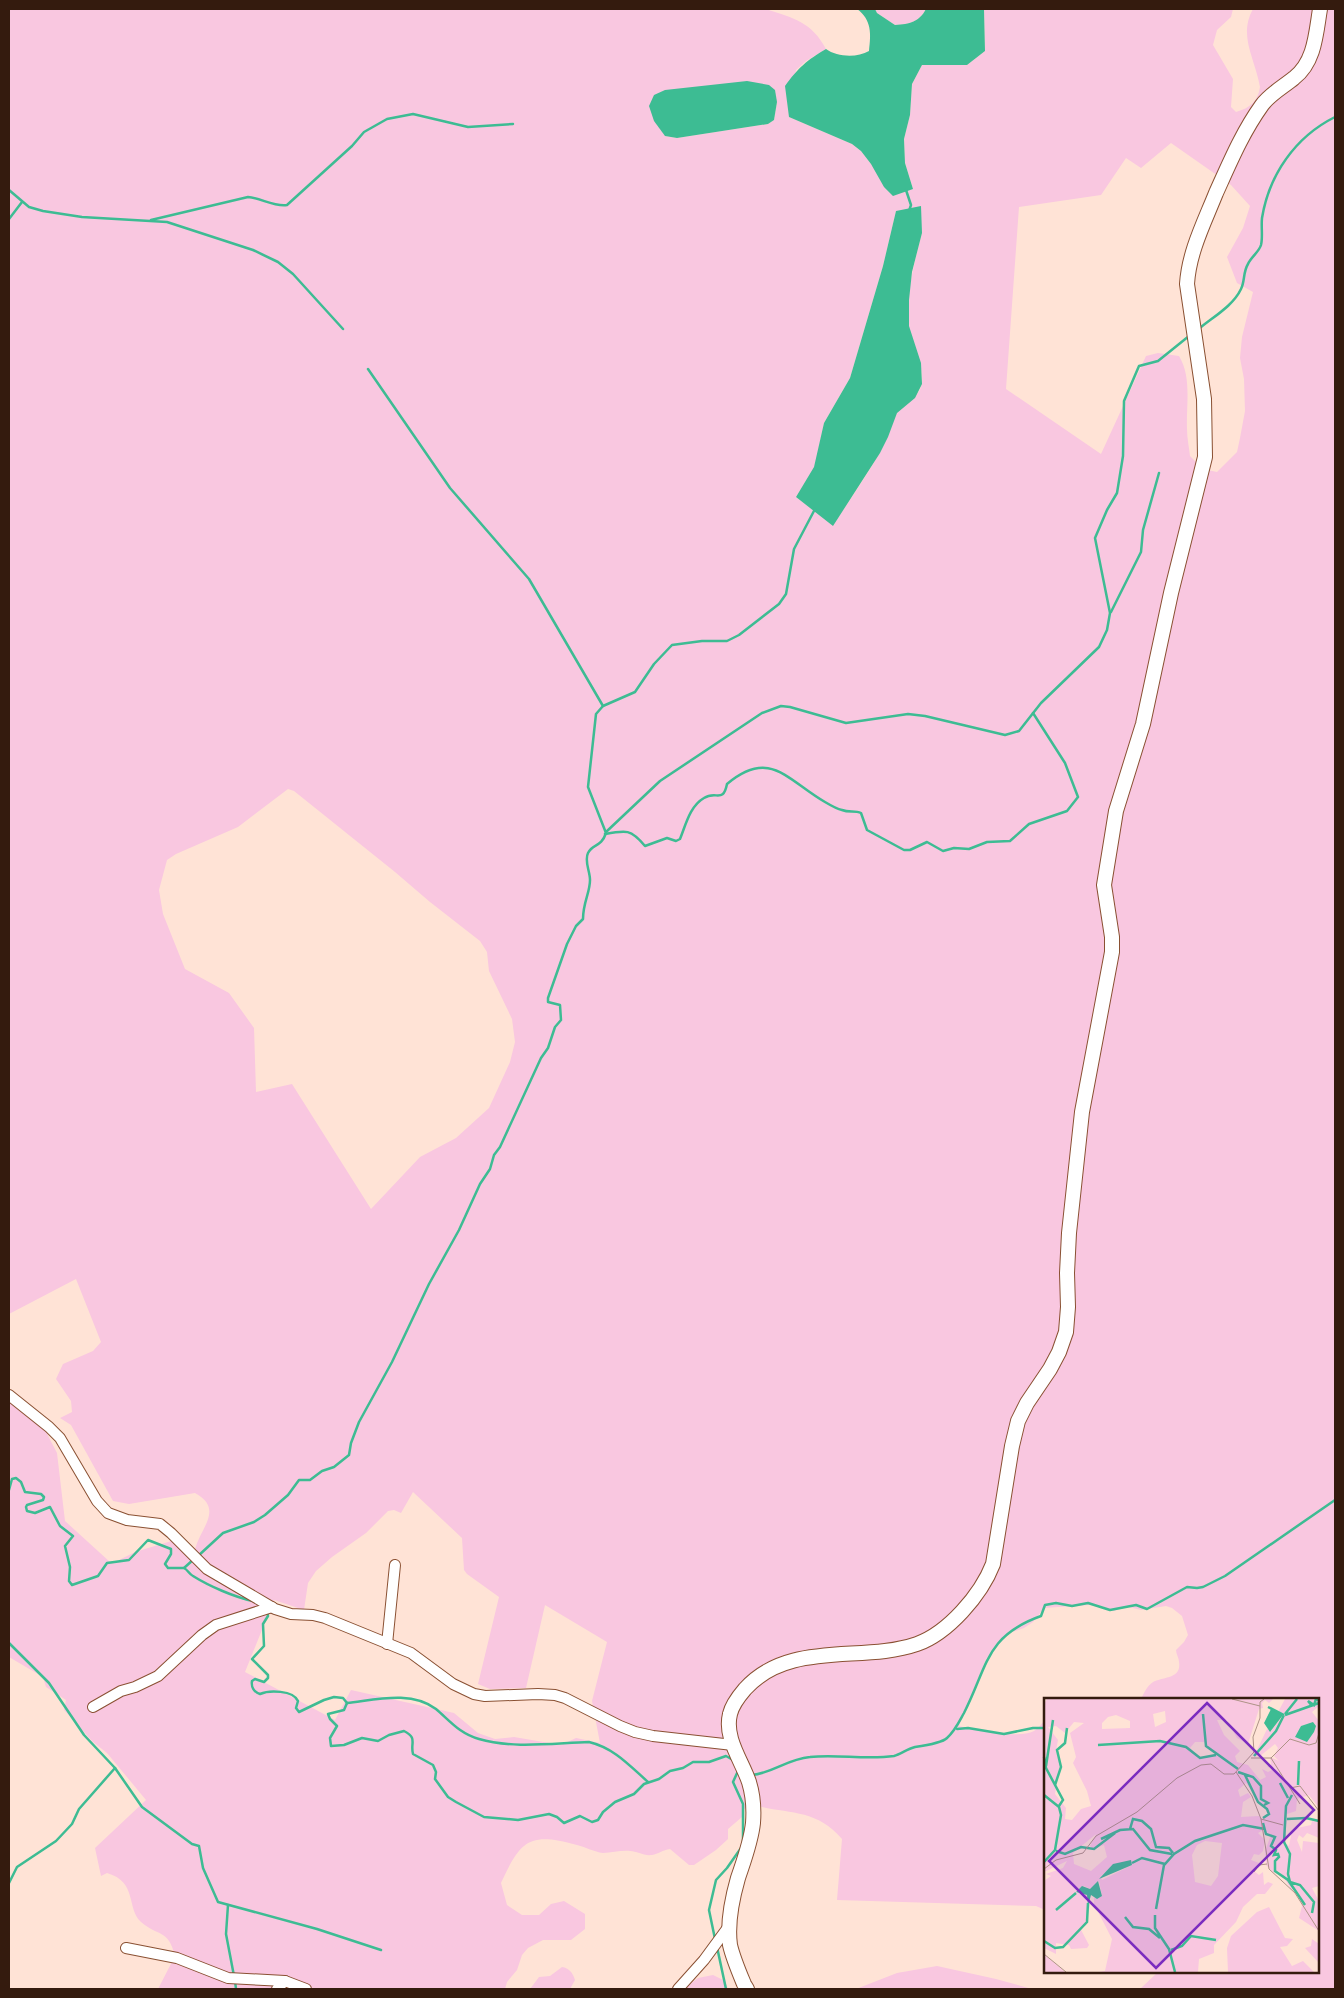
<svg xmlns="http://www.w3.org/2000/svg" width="1344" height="1998" font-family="Bitter,serif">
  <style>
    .green { fill: #f9c7e0; fill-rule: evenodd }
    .water { fill: #3dbc93 }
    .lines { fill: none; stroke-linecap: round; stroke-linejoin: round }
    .stream { stroke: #3dbc93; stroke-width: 2.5 }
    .street-casing { stroke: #8a5032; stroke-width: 12 }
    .secondary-casing { stroke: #8a5032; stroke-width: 16 }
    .street { stroke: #fff; stroke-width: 10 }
    .secondary { stroke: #fff; stroke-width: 14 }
    .inset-river { fill: none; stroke: #3dbc93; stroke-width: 2.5 }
    .inset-road { fill: none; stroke: #ae9386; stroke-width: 1 }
    .view { fill: #7b2cbf; fill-opacity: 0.15; stroke: #7b2cbf; stroke-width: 2.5 }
    .inset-edge { fill: none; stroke: #341b0e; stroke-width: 2.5 }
  </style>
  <rect width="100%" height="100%" fill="#ffe3d6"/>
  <g class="green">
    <path d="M9 9H766C793 18 812 22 826 49L806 61 796 70 789 117 852 144 861 151 871 164 913 189 905 163 904 139 910 115 912 84 922 65H967L985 51 984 9H1233L1231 17 1217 30 1213 45 1233 79 1231 107 1236 112C1250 108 1258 101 1260 87 1255 58 1238 36 1253 9H1335V1989H1140L1158 1972H1318V1699H1141C1144 1693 1147 1686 1153 1682 1162 1677 1182 1679 1179 1662 1179 1658 1176 1654 1176 1650L1184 1642 1188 1635 1182 1616 1172 1608 1166 1606 1141 1610 1125 1606 1114 1611 1102 1606 1090 1605 1044 1608 1033 1622 1024 1628 1009 1633 986 1659 959 1726C976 1730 1018 1739 1034 1731 1038 1729 1042 1723 1045 1720V1910L1036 1906 837 1900 842 1839C815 1807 786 1815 751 1804L742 1811V1817L728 1829V1839L716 1850 694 1865H689L670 1849C663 1850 658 1854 652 1855 643 1856 637 1851 630 1851 621 1850 612 1853 603 1853 594 1852 586 1847 577 1845 529 1832 521 1840 501 1883L507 1905 522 1915H539L551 1904 564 1901 585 1914V1929L571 1940H543L528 1948 522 1955 517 1970 507 1982 505 1989H158L175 1956C168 1928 158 1937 141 1922 126 1908 138 1882 107 1873L101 1876 95 1848 146 1800 107 1753 93 1742 64 1710 66 1700 46 1687 43 1677 9 1657V1393L43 1426 57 1453 65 1521 110 1562 117 1561 135 1552 178 1539 195 1549C201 1527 224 1509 195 1493L129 1504 113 1501 71 1425 60 1418 72 1412 71 1401 56 1379 63 1364 93 1351 101 1342 76 1279 9 1314ZM777 102 774 120 768 124 677 138 665 136ZM1171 143 1231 185 1250 206 1243 228 1227 257 1237 283 1253 292 1242 337 1240 358 1244 379 1245 411 1240 438 1237 452 1217 472 1203 469 1190 456C1189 447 1187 438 1187 429 1186 405 1192 377 1179 356L1158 353 1146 356 1101 454 1006 389 1019 207 1101 195 1126 158 1141 168ZM896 211 922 233C915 260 904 300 909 327 913 346 923 362 922 382 920 399 904 401 896 413 890 424 887 440 880 452 866 477 849 501 833 525L796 497 815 467 824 423 850 378 883 266ZM288 789 294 791 395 872 430 902 480 941 487 952 489 971 512 1019 515 1042 510 1062 489 1108 456 1138 420 1157 371 1209 292 1084 256 1092 254 1028 229 993 185 969 163 914 159 890 167 860 176 854 238 827ZM413 1492 462 1538 464 1570 467 1574 499 1597 478 1684 490 1689 526 1688 545 1605 607 1642 592 1701 600 1743 576 1738 561 1745 514 1737 495 1739 478 1733 454 1713 351 1690 335 1720 245 1672 274 1600 304 1610 308 1583 316 1571 332 1557 366 1533 388 1511 394 1510 401 1513Z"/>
    <path d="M875 9H926C919 22 910 24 895 25L877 13Z"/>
    <path d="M937 1966 996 1979 1032 1989H856L897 1973Z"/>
    <path d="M562 1967C569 1968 573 1973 575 1980L570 1989H530L539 1977 550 1976Z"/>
    <path d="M713 1975 725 1981 728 1989H684L698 1978Z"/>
  </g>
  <g class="water">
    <path d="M857 9H875L877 13 895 25C910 24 919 22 926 9H984L985 51 967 65H922L912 84 910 115 904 139 905 163 913 189 893 196 884 187 871 164 861 151 852 144 789 117 785 86C798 68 807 60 826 49 837 57 857 58 869 51 871 34 872 20 857 9Z"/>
    <path d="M747 81 769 85 775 90 777 102 774 120 768 124 677 138 665 136 654 121 649 106 654 95 665 90Z"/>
    <path d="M921 206 922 233 912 272 909 300V326L921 363 922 384 915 398 897 413 888 437 880 453 833 526 796 497 814 467 824 423 850 378 883 266 896 211Z"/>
  </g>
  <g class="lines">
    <g class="stream">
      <path d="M9 190 29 207 43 211 82 217 167 222 253 250 278 262 293 274 343 329"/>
      <path d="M906 190 911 205 909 211"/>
      <path d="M9 219 22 202"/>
      <path d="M151 220 248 197C261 198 274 207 287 205L352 146 364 132 387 119 413 114 468 127 513 124"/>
      <path d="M1200 328C1213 317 1233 306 1241 289 1245 281 1243 272 1248 264 1251 257 1259 252 1261 245 1263 237 1261 227 1262 218 1269 175 1295 137 1335 117"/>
      <path d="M368 369 450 488 529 579 603 706"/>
      <path d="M1111 612 1141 552 1143 530 1159 473"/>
      <path d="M606 832 660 781 762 713 781 706 790 707 846 723 908 714 925 716 1005 735 1019 731 1041 703 1099 647 1107 630 1110 613 1095 538 1107 510 1117 493 1123 456 1124 401 1139 366 1158 361 1189 336"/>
      <path d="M605 834C626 830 631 829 645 846L667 838 676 841 680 839C686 824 690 806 704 798 716 790 723 804 727 784 770 748 787 780 825 802 830 805 837 809 842 810 849 813 855 810 861 813L867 830 904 850H910L927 842 943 851 954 848 969 849 987 842 1010 841 1029 824 1067 811 1078 797 1065 763 1033 713"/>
      <path d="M9 1490 12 1479 16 1478 21 1482 25 1492 41 1494 44 1497 43 1500 27 1505 26 1507 27 1511 35 1513 50 1507 60 1526 73 1536 65 1546 70 1567 69 1581 72 1585 98 1576 107 1563 129 1560 148 1540 171 1549V1554L165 1564 168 1568H184C188 1570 189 1574 193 1576 209 1586 234 1597 253 1601"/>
      <path d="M198 1556 223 1533 254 1522 265 1515 288 1495 299 1480H310L322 1471 334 1467 349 1455 351 1443 359 1422 392 1362 429 1284 459 1230 480 1184 490 1169 494 1155 500 1147 541 1058 548 1048 555 1027 561 1020 560 1005 548 1002V998L567 944 576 926 583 919C583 902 590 893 590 880 590 871 584 861 588 853 593 843 601 848 606 833L588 787 596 714 603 706 635 692 654 664 672 645 702 641H727L739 635 779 604 786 594 794 549 815 509"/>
      <path d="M184 1568 194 1559"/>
      <path d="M267 1611 268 1616 263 1624 264 1646 252 1659 268 1675V1678L264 1682 255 1679 252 1681C251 1687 254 1692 260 1694 269 1690 293 1690 298 1701L296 1708 299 1712 324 1700 334 1697 343 1698 347 1703"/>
      <path d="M9 1643 49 1683 84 1735 115 1768 142 1807 192 1844 199 1846 203 1868 218 1902 317 1929 381 1950"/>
      <path d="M347 1703 344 1710 328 1714 330 1719 337 1726 330 1738 331 1746 344 1745 362 1738 378 1741 389 1735 404 1731C418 1738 410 1743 413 1754L433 1765 436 1772 435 1779 448 1797 456 1802 484 1817 518 1820 549 1814 557 1817 564 1823 580 1816 592 1822 598 1820 603 1812 615 1802 634 1794 644 1784 659 1779 670 1771 683 1768 693 1762H709L726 1756 733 1760"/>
      <path d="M347 1703C375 1700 411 1690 436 1709 450 1721 460 1734 479 1739 512 1749 554 1743 589 1742 614 1748 629 1765 648 1782"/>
      <path d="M957 1729 968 1728 1004 1734 1033 1728H1045"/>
      <path d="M738 1771 733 1782 743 1804V1842"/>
      <path d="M752 1775C773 1773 787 1759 810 1757 837 1754 866 1760 894 1756 901 1754 907 1749 915 1747 922 1746 942 1743 947 1738 955 1731 959 1722 964 1713 988 1666 985 1636 1041 1616L1045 1605 1056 1603 1072 1606 1088 1603 1110 1610 1136 1605 1147 1609 1187 1587 1197 1588 1203 1587 1225 1576 1335 1500"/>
      <path d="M9 1883 17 1867 56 1841 72 1824 79 1809 115 1768"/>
      <path d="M228 1905 226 1934 234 1976"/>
      <path d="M715 1939 709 1910 716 1880 727 1868 741 1848"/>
      <path d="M717 1947 726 1989"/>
      <path d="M235 1981 236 1989"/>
    </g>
    <g class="street-casing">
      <g id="street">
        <path d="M9 1395 49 1427 60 1438 97 1501 108 1513 127 1520 160 1524 171 1533 207 1569 275 1609 291 1614 313 1615 325 1618 411 1653 453 1684 474 1694 485 1696 538 1694 555 1695 565 1698 620 1726 635 1732 653 1736 733 1745"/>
        <path d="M387 1644 395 1565"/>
        <path d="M93 1707 121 1691 135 1687 158 1676 202 1635 216 1625 272 1607"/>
        <path d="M126 1948 177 1958 228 1978 285 1981"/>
        <path d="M277 1989 285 1981 306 1989"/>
        <path d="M678 1989 704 1960 729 1926"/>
      </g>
    </g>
    <g class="secondary-casing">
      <path id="secondary" d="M747 1989 744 1984C739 1972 733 1958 730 1945 727 1923 732 1899 738 1878 744 1860 751 1842 753 1823 754 1810 753 1795 749 1782 742 1761 724 1738 730 1714 732 1705 739 1696 745 1689 789 1640 862 1663 917 1644 948 1633 981 1595 993 1564L1012 1446 1018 1421 1027 1403 1050 1369 1059 1352 1066 1332 1068 1307 1067 1273 1069 1233 1082 1112 1112 952V937L1104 885 1116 811 1143 724 1171 593 1205 457 1204 399 1187 284C1189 252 1204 223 1216 193 1230 162 1242 133 1262 105 1270 94 1283 87 1294 78 1315 62 1316 33 1320 9"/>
    </g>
    <use href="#street" class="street"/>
    <use href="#secondary" class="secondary"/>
  </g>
  <g transform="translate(1044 1698)">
    <rect width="275" height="275" fill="#ffe3d6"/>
    <path d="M3 1H229L225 5 221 2 218 5 219 10 215 11 204 46 193 40 183 22H173L180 37 196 53 191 58 193 64 204 67 216 82 222 79 218 71 224 74 232 70 223 69 227 66 226 59 235 63 230 58 234 50 231 46 216 58 211 56 223 31 227 33 239 17 234 14 241 1H275V8L268 14 275 23V110L265 97 253 101 252 113 243 116 241 145 245 148 248 133 253 130 267 127 268 123 275 124V140L263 135 259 140 255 137 253 142 258 154 259 143 275 145V188L268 190 275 203V233L255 220 258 208 254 194 247 191 236 174 231 172 230 175 222 167 221 153 227 137 219 132 214 135 221 142 219 153 215 157 210 156 207 162 215 165 210 173 215 177 219 174 220 187 224 184 229 186 221 196H213L199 209 192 224 170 247V255L155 261 154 274H55L61 273 68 241 50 206V200L58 198 55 183 46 191 40 188 32 194 43 197 46 207 42 227 36 230 45 247 43 250 27 251 25 247 12 245V256L0 250V183L7 178 2 176 19 170 23 163 0 174V6ZM121 13 122 24 111 29 109 16ZM72 17 86 23V30L58 31V25L64 19ZM30 24 40 25 26 35 32 59 29 65 43 93 47 108 37 111 28 122 21 121 22 110 11 96 16 67 12 53 14 42 4 29 12 28 21 35ZM265 26 270 34 265 40H252L257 28ZM151 44H160L172 57 156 60 146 50ZM202 85 218 108 221 107 224 118 217 121 215 118 197 119 199 104 207 99 204 95 196 99 194 92ZM52 136 46 148 49 151 60 147 63 159 47 173 30 166 29 155ZM161 143 178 145 174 178 167 188 151 184 148 157 153 147ZM71 166 88 167 58 182 57 178ZM225 209 241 240 249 241 243 248 236 249 248 268 259 263 270 274H184L183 250 187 238 213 214ZM268 241 275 246V265L261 250 267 248ZM0 256 21 274H0Z" fill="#f9c7e0" fill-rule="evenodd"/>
    <path d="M227 11 239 17 226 34 220 25ZM269 24 272 28 270 34 263 44 251 39 257 28ZM87 162 88 167 55 181 69 166ZM54 183 58 198 53 201 47 197 44 208 43 197 32 194 38 188 46 191Z" fill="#3dbc93"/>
    <path class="inset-river" d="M268 8 264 3 270 7 272 1 275 3M224 9 240 17M159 16 162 48 194 71M241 16 253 1M241 17 275 5M54 47 116 43 142 49 156 60 172 57M210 58 232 33 240 17M0 59 2 70 19 102 15 108M2 68 9 22M194 74 209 79 217 88V101L224 105 220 107M201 77 214 104 223 111 225 116 219 120M236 85 244 100M11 87 17 69 13 52 21 45 23 30M254 87 255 63M0 97 15 109 17 117 11 152 0 164M248 97 242 108 240 144 246 156 244 176 246 184 256 187 270 204 268 215M243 121 262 120 275 123M219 125 222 136 231 139 227 148 232 152 230 157 234 156 235 159 231 163V173L244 182 261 207M86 131 89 121 98 123 107 131 112 149 125 150 129 155M57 141 76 132 89 131 106 152 128 156M12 153 21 156 37 149 50 151 71 135M88 165 98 160 121 166 130 156 151 143 199 127 221 131M112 211 120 167M12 212 32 195M111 217V230L125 251 131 274M81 219 89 229 105 231 116 240M0 243 11 250 19 249 43 224 44 205M127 252 138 248 147 238 172 242"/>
    <path class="inset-road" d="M188 1 216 8M207 60H227L246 90 256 88 275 113M227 60 246 41 265 47 272 45 275 35M192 74 208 98 217 121 225 171 251 195 275 233M246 90 256 106M217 121 239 127M0 171 12 162 39 155 52 138 93 114 133 80 157 67 167 66 180 76H190L210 54 209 39 216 20V4L220 1M210 174 215 167 223 166M0 256 22 274"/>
    <path class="view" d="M163 5 270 112 112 270 5 163Z"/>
    <rect width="275" height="275" class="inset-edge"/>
  </g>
  <rect width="1344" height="1998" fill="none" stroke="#341b0e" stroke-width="20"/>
</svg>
